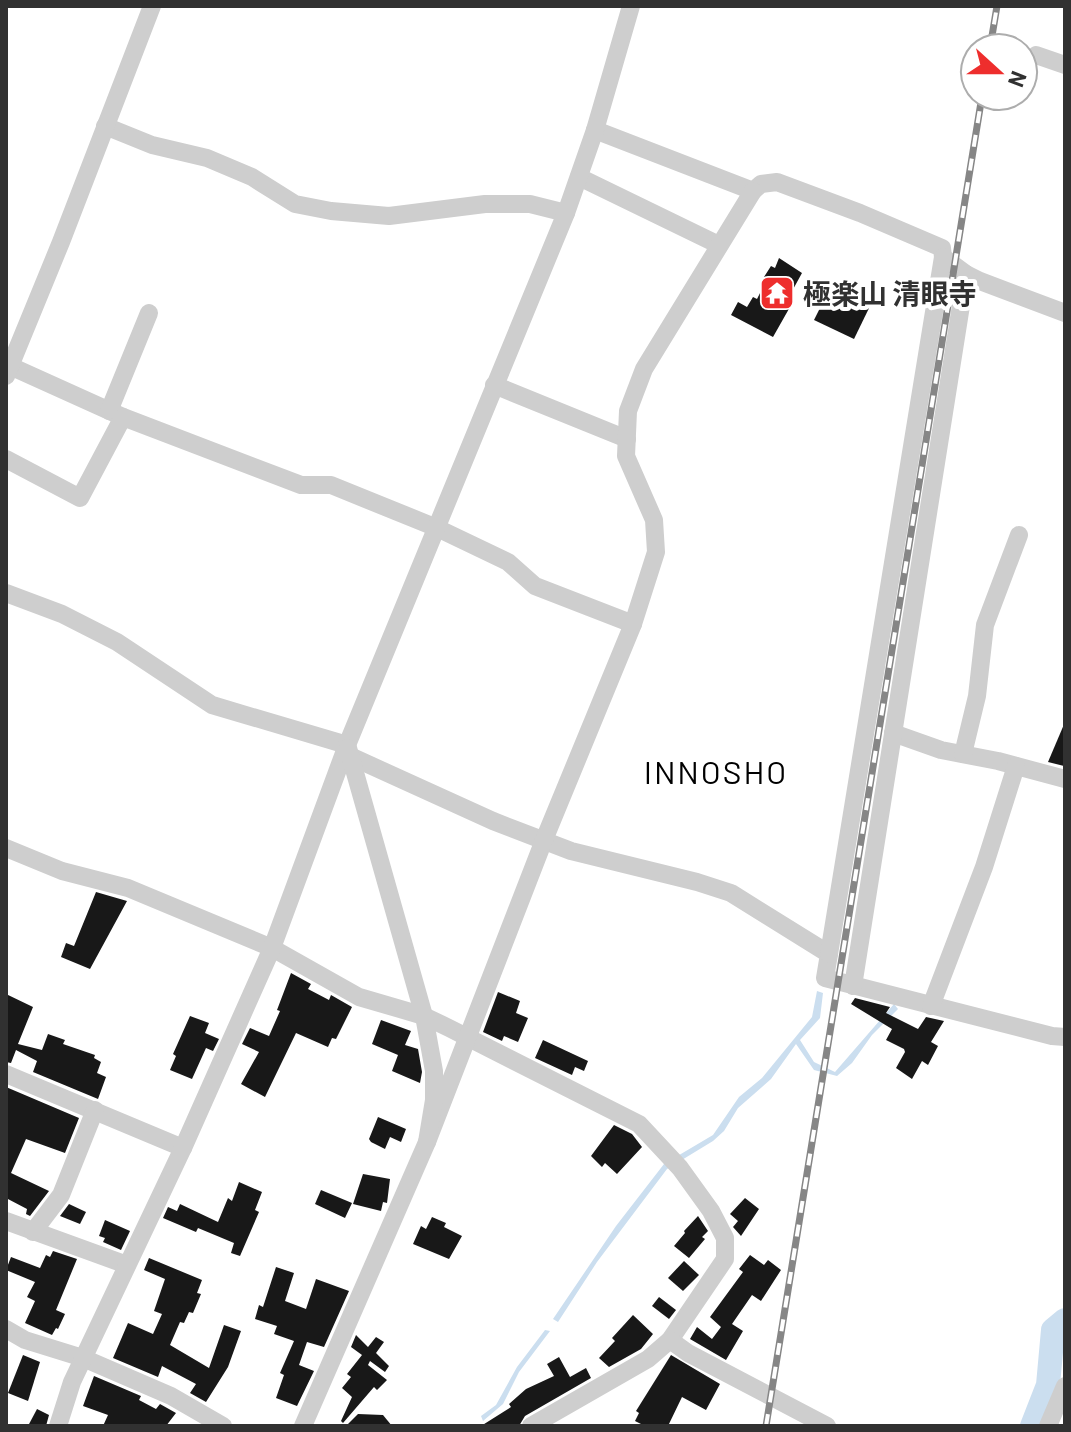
<svg xmlns="http://www.w3.org/2000/svg" width="1071" height="1432" font-family="Barlow,'Noto Sans JP',sans-serif">
  <style>
    .water { fill: #cbdeef }
    .lines { fill: none; stroke-linecap: round; stroke-linejoin: round }
    .river { stroke: #cbdeef; stroke-width: 24 }
    .building { fill: #181818 }
    .minor { stroke: #cecece; stroke-width: 18 }
    .rail-casing { stroke: #868686; stroke-width: 7 }
    .rail { stroke: #fff; stroke-width: 4; stroke-dasharray: 12; stroke-linecap: butt }
    .labels { text-anchor: middle; dominant-baseline: central; stroke-width: 8; stroke-linejoin: round; paint-order: stroke }
    .poi-label { font-size: 28px; font-weight: bold; fill: #313131; stroke: #fff; text-anchor: start }
    .quarter-label { font-size: 32px; letter-spacing: 2px; fill: #000; stroke: #fff }
  </style>
  <rect width="100%" height="100%" fill="#fff"/>
  <g class="water">
    <path d="M817 991 823 993 820 1018 800 1040 814 1062 835 1072 894 1004 898 1009 872 1035 852 1063 837 1076 814 1070 796 1044 771 1079 738 1108 724 1131 713 1141 667 1169 597 1262 558 1322 553 1319 616 1226 664 1164 713 1135 739 1097 762 1078 812 1017Z"/>
    <path d="M545 1330 550 1331 519 1372 503 1404 483 1421 481 1416 496 1405 517 1367Z"/>
  </g>
  <g class="lines">
    <path class="river" d="M1032 1426 1048 1385 1053 1330 1065 1320"/>
  </g>
  <g class="building">
    <path d="M779 258 802 273 785 304 790 307 773 337 731 315 738 302 747 307 753 297 757 299 767 279 764 277 771 266 775 268Z"/>
    <path d="M832 284 872 302 854 339 814 320Z"/>
    <path d="M1065 722V764L1064 766 1048 762Z"/>
    <path d="M96 892 127 901 90 969 61 957 66 943 74 946Z"/>
    <path d="M291 973 311 984 308 989 329 1000 331 995 352 1007 336 1039 332 1038 328 1047 296 1033 265 1097 241 1084 259 1052 242 1044 250 1028 269 1036 280 1011 277 1010Z"/>
    <path d="M498 992 520 1001 516 1013 528 1018 518 1042 504 1036 502 1041 483 1032Z"/>
    <path d="M6 994 33 1007 18 1044 42 1050 48 1034 65 1040 63 1044 95 1055 94 1058 101 1062 97 1073 106 1077 98 1099 33 1072 37 1061 16 1050 11 1063 6 1062Z"/>
    <path d="M855 998 890 1007 886 1013 918 1029 926 1017 944 1021 931 1042 938 1046 928 1065 922 1061 912 1079 896 1068 905 1052 904 1049 886 1040 892 1029 851 1004Z"/>
    <path d="M190 1016 209 1023 205 1033 219 1039 213 1051 206 1048 192 1079 170 1070 176 1056 173 1054Z"/>
    <path d="M381 1020 411 1031 405 1045 418 1049 422 1072 420 1083 392 1071 398 1055 372 1044Z"/>
    <path d="M543 1040 588 1061 584 1071 575 1067 572 1075 535 1058Z"/>
    <path d="M6 1087 79 1118 65 1153 26 1139 11 1173 49 1191 30 1216 26 1214 27 1209 6 1198Z"/>
    <path d="M378 1117 406 1129 401 1142 390 1137 385 1149 371 1142 369 1139Z"/>
    <path d="M614 1125 632 1134 642 1147 617 1174 605 1163 602 1167 591 1156Z"/>
    <path d="M363 1174 390 1179 387 1203 383 1202 381 1211 353 1204Z"/>
    <path d="M239 1182 262 1192 255 1210 259 1212 240 1256 231 1253 234 1243 198 1228 196 1232 163 1218 168 1207 177 1211 180 1204 218 1222 228 1198 232 1201Z"/>
    <path d="M321 1190 352 1203 345 1218 315 1204Z"/>
    <path d="M745 1198 759 1209 741 1236 733 1227 738 1221 730 1214Z"/>
    <path d="M69 1204 86 1212 80 1224 60 1216Z"/>
    <path d="M698 1216 708 1231 702 1237 705 1239 689 1258 674 1246 685 1233 684 1231Z"/>
    <path d="M432 1217 446 1223 444 1227 462 1236 449 1259 413 1244 421 1226 426 1229Z"/>
    <path d="M105 1220 130 1231 121 1250 103 1242 105 1238 99 1236Z"/>
    <path d="M53 1251 77 1259 56 1310 65 1314 58 1329 56 1328 52 1335 25 1323 35 1301 27 1297 35 1282 6 1270 11 1257 40 1268 46 1255 50 1257Z"/>
    <path d="M750 1255 764 1265 768 1260 781 1270 761 1301 752 1295 732 1324 743 1331 726 1360 690 1339 697 1327 712 1339 721 1327 710 1317 743 1272 739 1269Z"/>
    <path d="M149 1258 202 1280 197 1293 201 1294 193 1313 189 1312 184 1323 180 1322 170 1345 209 1368 224 1325 241 1331 228 1367 206 1402 190 1393 196 1384 162 1366 158 1377 113 1358 128 1323 153 1334 162 1314 154 1311 165 1279 144 1270Z"/>
    <path d="M684 1261 699 1275 683 1291 668 1278Z"/>
    <path d="M276 1267 294 1273 285 1301 306 1309 316 1279 349 1291 324 1347 307 1342 299 1365 314 1371 297 1406 276 1398 284 1375 280 1373 294 1341 274 1334 277 1326 255 1319 259 1305 263 1307Z"/>
    <path d="M659 1297 676 1310 669 1319 652 1306Z"/>
    <path d="M633 1315 653 1334 641 1349 609 1367 599 1358 615 1341 612 1338Z"/>
    <path d="M356 1335 368 1347 376 1337 384 1342 376 1353 389 1366 385 1372 370 1361 368 1365 387 1380 377 1390 374 1387 343 1423 341 1421 352 1397 342 1388 351 1377 347 1374 362 1355 351 1347Z"/>
    <path d="M23 1355 40 1362 28 1401 8 1393Z"/>
    <path d="M671 1355 720 1384 706 1410 682 1397 668 1426H645L635 1421 639 1413 636 1411Z"/>
    <path d="M559 1357 570 1377 586 1368 591 1378 525 1416 519 1426H481L511 1407 509 1404 526 1389 554 1376 547 1364Z"/>
    <path d="M94 1376 141 1396 139 1400 156 1409 160 1404 176 1413 166 1426H103L108 1415 83 1406Z"/>
    <path d="M37 1409 49 1415 46 1426H28Z"/>
    <path d="M358 1414 383 1415 392 1426H346Z"/>
  </g>
  <g class="lines">
    <g class="minor">
      <path d="M1036 55 1065 65"/>
      <path d="M105 126 152 145 207 158 252 177 295 204 331 211 389 216 485 204H530L566 213"/>
      <path d="M595 130 753 191 761 184 777 182 860 213 942 248 943 257 966 274 980 281 1065 313"/>
      <path d="M579 177 719 245"/>
      <path d="M10 366 123 417"/>
      <path d="M6 376 61 242 152 6"/>
      <path d="M494 385 627 439"/>
      <path d="M109 411 149 313"/>
      <path d="M6 459 80 498 123 417 301 485H331L437 528 508 562 535 586 633 624"/>
      <path d="M6 593 62 614 117 642 212 705 347 745"/>
      <path d="M893 733 941 750 998 761 1065 779"/>
      <path d="M963 754 977 696 985 625 1019 535"/>
      <path d="M350 756 493 821 571 851 697 882 731 893 829 954 825 978 1052 1036 1065 1037"/>
      <path d="M6 848 62 871 128 888 272 948 359 997 424 1016 449 1028 639 1124 680 1168 711 1211 725 1238V1259L670 1340 648 1359 531 1426"/>
      <path d="M829 954 943 257"/>
      <path d="M853 986 966 274"/>
      <path d="M931 1006 984 867 1016 766"/>
      <path d="M6 1074 183 1148"/>
      <path d="M427 1142 544 840 633 624 656 552 654 520 626 456 628 411 644 369 753 191"/>
      <path d="M6 1221 127 1265"/>
      <path d="M33 1232 61 1195 95 1110"/>
      <path d="M6 1329 25 1340 83 1358 171 1396 223 1426"/>
      <path d="M670 1340 688 1353 827 1426"/>
      <path d="M58 1426 72 1382 183 1148 272 948 347 745 566 213 595 130 631 6"/>
      <path d="M303 1426 427 1142 434 1100V1071L424 1016 348 748"/>
      <path d="M1048 1426 1065 1386"/>
    </g>
    <g class="rail-casing">
      <g id="rail">
        <path d="M990 48 997 6"/>
        <path d="M766 1426 982 96"/>
      </g>
    </g>
    <use href="#rail" class="rail"/>
  </g>
  <defs>
    <g id="temple-square" transform="scale(1.8)"><rect x="-9" y="-9" width="18" height="18" rx="4" fill="#ee2e2d" stroke="#fff"/><path d="M0-6L5-2H3V0L6.5 2.5H4V6H1.5V3h-3V6H-4V2.5H-6.5L-3 0V-2H-5Z" fill="#fff"/></g>
  </defs>
  <g fill-rule="evenodd">
    <use href="#temple-square" x="777" y="293"/>
  </g>
  <g class="labels">
    <g class="poi-label">
      <text x="803" y="293">極楽山 清眼寺</text>
    </g>
    <g class="quarter-label">
      <text x="716" y="771">INNOSHO</text>
    </g>
  </g>
  <rect width="1071" height="1432" fill="none" stroke="#313131" stroke-width="16"/>
  <g transform="translate(999 72) rotate(111)"><circle r="38" fill="#ffffff" stroke="#adadad" stroke-width="2"/>
  <path d="M0-6L14 30L0 20L-14 30Z" fill="#ee2e2d"/>
  <text y="-12" font-size="22" font-weight="bold" text-anchor="middle" fill="#313131">N</text>
  </g>
</svg>
